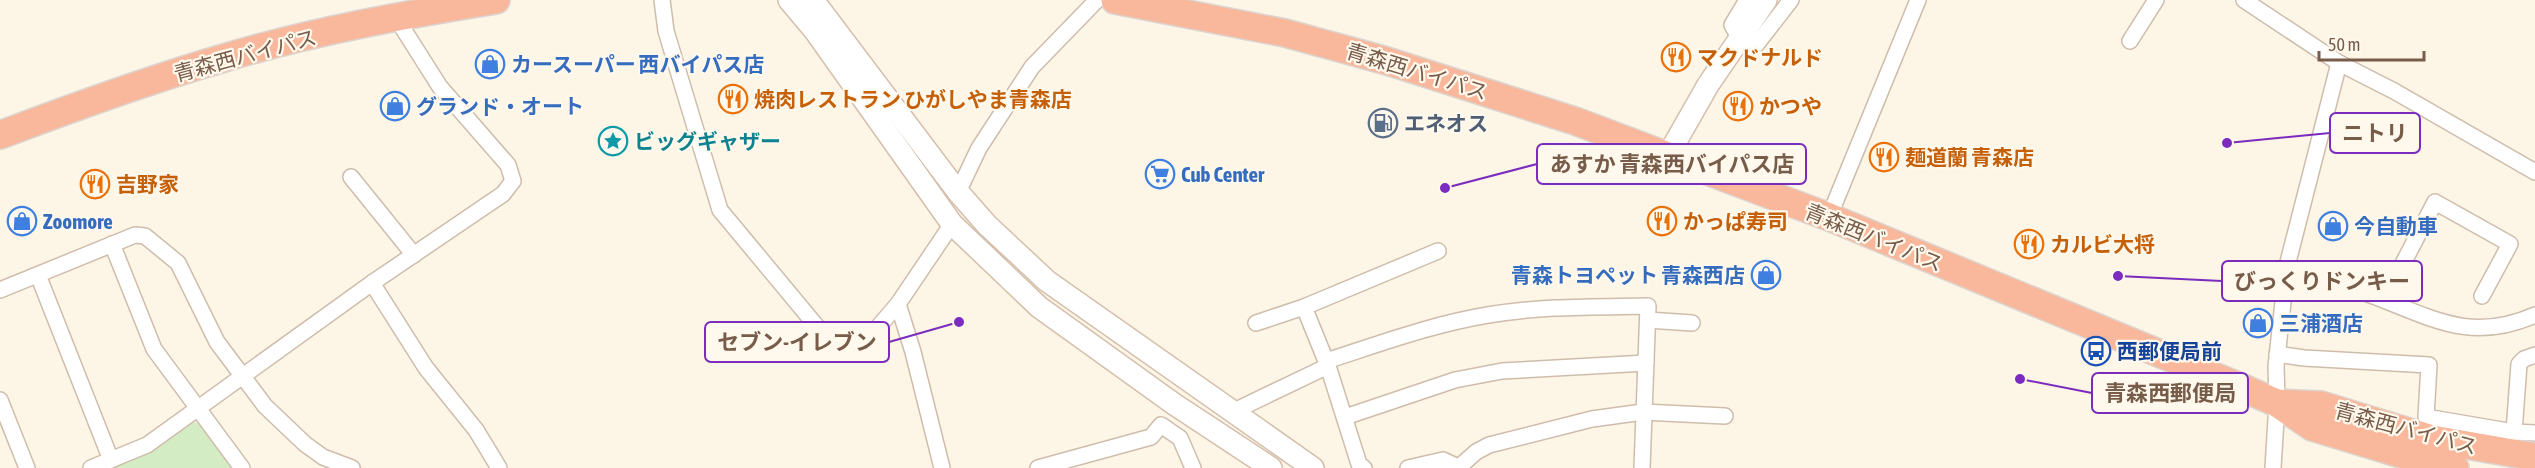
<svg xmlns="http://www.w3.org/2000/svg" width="2535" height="468" font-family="'Asap Condensed','Noto Sans JP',sans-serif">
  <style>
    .green { fill: #d3ecc4 }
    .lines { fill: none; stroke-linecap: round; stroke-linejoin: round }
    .street-casing { stroke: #cfbdac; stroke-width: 18 }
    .secondary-casing { stroke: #d5bfac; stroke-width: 24 }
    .highway-casing { stroke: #dcd5d0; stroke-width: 30 }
    .street { stroke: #fff; stroke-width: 15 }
    .secondary { stroke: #fff; stroke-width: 21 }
    .highway { stroke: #f9b79b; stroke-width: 27 }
    .labels { text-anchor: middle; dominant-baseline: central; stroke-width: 4.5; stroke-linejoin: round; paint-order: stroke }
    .street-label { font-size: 21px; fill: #785c4a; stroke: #fff9ed }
    .food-label { font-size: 21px; font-weight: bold; fill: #c56008; stroke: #fff9ed; text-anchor: start }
    .shop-label { font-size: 21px; font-weight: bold; fill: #366cbe; stroke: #fff9ed; text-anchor: start }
    .service-label { font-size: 21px; font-weight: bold; fill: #4e5e75; stroke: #fff9ed; text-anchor: start }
    .culture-label { font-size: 21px; font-weight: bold; fill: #0d838f; stroke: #fff9ed; text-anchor: start }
    .transit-label { font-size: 21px; font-weight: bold; fill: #164399; stroke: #fff9ed; text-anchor: start }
    .leader { fill: none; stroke: #7b2cbf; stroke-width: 2 }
    .callout-dot { fill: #7b2cbf; stroke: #fff9ed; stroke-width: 2 }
    .callout { fill: #fff9ed; stroke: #7b2cbf; stroke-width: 2 }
    .callout-label { font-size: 22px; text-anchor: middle; font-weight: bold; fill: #785c4a }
  </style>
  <rect width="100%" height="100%" fill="#fdf5e6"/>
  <path class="green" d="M191 421 200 424 232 468H106Z"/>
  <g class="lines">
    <g class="street-casing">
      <g id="street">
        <path d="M662 0 666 31 720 210 838 352 855 354 898 304"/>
        <path d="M1747 0 1732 25 1740 39 1756 45 1791 0"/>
        <path d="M2244 0 2339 63 2394 91 2535 172"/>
        <path d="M395 16 440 87 508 165 513 181 503 194 372 283 426 368 476 430 499 468"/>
        <path d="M2130 41 2156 0"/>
        <path d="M351 177 414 255"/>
        <path d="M958 192 979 148 1032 67 1097 0"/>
        <path d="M1829 217 1918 0"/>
        <path d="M112 244 154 349 242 468"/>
        <path d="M2287 266C2319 277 2352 288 2384 300 2439 322 2476 341 2535 315"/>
        <path d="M38 275 111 460"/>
        <path d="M0 290 135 235 145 236 178 263 217 342 265 406 305 444 323 457 352 468"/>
        <path d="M2384 300 2435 202 2510 244 2482 296"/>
        <path d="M1304 307 1328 366 1359 464 1364 468"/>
        <path d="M1648 320 1692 323"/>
        <path d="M1256 323 1304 307 1438 251"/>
        <path d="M2277 354 2304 358 2429 365 2426 417 2514 432 2535 433"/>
        <path d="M1326 361C1379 344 1433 324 1488 315 1541 306 1594 307 1648 306L1642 468"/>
        <path d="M0 400 27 468"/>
        <path d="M1232 412 1328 366"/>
        <path d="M1345 417 1455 380 1502 371 1646 363"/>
        <path d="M2514 432 2519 364 2524 359 2535 355"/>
        <path d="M91 468 147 445 372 283"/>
        <path d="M942 468 913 352 898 304 952 224"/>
        <path d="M1038 468 1151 437 1161 425 1180 438 1193 468"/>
        <path d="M1408 468 1443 460 1460 468"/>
        <path d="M1458 468 1476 452 1489 445 1592 419 1643 412 1725 416"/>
        <path d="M2273 468 2277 403 2276 366 2287 266 2339 63"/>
      </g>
    </g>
    <g class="secondary-casing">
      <g id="secondary">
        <path d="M789 0 815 31 952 224 1039 307 1174 404 1271 468"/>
        <path d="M813 0 958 192 987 225 1047 281 1313 468"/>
        <path d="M1667 157 1708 85 1766 0"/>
      </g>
    </g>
    <g class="highway-casing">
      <g id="highway">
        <path d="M1115 0 1285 33 1387 61 1575 121 1829 217 2243 388 2277 403 2312 427 2424 461 2455 468"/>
        <path d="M0 135C74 107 148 80 224 58 313 31 405 15 496 0"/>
        <path d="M2277 403 2321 405 2432 439 2535 457"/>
      </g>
    </g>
    <use href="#street" class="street"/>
    <use href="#secondary" class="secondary"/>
    <use href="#highway" class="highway"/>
  </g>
  <defs>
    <g id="restaurant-ring" transform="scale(1.5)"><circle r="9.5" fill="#fff9ed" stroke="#e8710a" stroke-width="1.5"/><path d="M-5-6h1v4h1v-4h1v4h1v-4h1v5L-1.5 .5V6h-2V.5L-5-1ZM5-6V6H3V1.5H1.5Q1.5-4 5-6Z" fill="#e8710a"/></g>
    <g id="shop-ring" transform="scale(1.5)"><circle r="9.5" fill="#fff9ed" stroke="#3f7fe0" stroke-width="1.5"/><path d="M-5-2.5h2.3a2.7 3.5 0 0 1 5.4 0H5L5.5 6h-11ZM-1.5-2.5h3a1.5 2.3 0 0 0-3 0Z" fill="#3f7fe0"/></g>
    <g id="fuel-ring" transform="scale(1.5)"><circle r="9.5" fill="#fff9ed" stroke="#5c6f8a" stroke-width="1.5"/><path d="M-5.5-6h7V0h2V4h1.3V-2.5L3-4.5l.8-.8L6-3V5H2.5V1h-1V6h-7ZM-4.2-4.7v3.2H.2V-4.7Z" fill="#5c6f8a"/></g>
    <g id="sight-ring" transform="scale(1.5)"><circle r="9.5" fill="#fff9ed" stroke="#0f9aa8" stroke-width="1.5"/><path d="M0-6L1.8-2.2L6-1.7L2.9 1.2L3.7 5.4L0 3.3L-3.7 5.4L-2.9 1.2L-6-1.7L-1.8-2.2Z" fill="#0f9aa8"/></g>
    <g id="supermarket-ring" transform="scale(1.5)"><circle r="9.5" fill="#fff9ed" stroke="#3f7fe0" stroke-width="1.5"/><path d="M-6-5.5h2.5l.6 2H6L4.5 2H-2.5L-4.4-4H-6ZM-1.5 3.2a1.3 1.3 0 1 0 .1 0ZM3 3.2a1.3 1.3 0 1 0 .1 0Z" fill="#3f7fe0"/></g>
    <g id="bus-ring" transform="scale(1.5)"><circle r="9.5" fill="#fff9ed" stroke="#1a4fb4" stroke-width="1.5"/><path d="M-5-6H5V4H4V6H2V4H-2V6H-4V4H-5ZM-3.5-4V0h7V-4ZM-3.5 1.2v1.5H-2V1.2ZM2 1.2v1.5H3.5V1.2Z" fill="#1a4fb4"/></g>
  </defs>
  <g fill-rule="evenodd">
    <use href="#restaurant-ring" x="1676" y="57"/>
    <use href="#shop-ring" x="490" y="64"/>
    <use href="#restaurant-ring" x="733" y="99"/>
    <use href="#shop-ring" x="395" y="106"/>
    <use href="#restaurant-ring" x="1738" y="106"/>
    <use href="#fuel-ring" x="1383" y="123"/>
    <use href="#sight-ring" x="613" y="141"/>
    <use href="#restaurant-ring" x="1884" y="157"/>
    <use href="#supermarket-ring" x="1160" y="174"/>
    <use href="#restaurant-ring" x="95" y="184"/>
    <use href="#shop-ring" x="22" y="221"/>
    <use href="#restaurant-ring" x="1662" y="221"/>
    <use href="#shop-ring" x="2333" y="226"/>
    <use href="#restaurant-ring" x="2029" y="244"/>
    <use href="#shop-ring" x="1766" y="275"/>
    <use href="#shop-ring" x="2258" y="323"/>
    <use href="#bus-ring" x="2096" y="351"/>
  </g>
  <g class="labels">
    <g class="street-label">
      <text transform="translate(245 55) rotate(-15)">青森西バイパス</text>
      <text transform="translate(1417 71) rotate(17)">青森西バイパス</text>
      <text transform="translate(1874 237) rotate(22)">青森西バイパス</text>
      <text transform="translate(2406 428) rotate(15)">青森西バイパス</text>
    </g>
    <g class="food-label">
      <text x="1697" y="57">マクドナルド</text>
      <text x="754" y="99">焼肉レストラン ひがしやま青森店</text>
      <text x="1759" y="106">かつや</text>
      <text x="1905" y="157">麺道蘭 青森店</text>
      <text x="116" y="184">吉野家</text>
      <text x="1683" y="221">かっぱ寿司</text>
      <text x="2050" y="244">カルビ大将</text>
    </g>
    <g class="shop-label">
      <text x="511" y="64">カースーパー 西バイパス店</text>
      <text x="416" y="106">グランド・オート</text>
      <text x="1181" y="174">Cub Center</text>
      <text x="43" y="221">Zoomore</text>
      <text x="2354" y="226">今自動車</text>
      <text x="1745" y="275" text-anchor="end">青森トヨペット 青森西店</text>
      <text x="2279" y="323">三浦酒店</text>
    </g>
    <g class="service-label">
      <text x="1404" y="123">エネオス</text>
    </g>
    <g class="culture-label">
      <text x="634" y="141">ビッグギャザー</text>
    </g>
    <g class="transit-label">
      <text x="2117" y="351">西郵便局前</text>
    </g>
  </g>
  <path class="leader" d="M2227 143L2330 133M1445 188L1537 164M2118 276L2222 281M959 322L889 342M2020 379L2092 393"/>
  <g class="callout-dot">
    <circle cx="2227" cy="143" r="6"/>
    <circle cx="1445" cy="188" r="6"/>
    <circle cx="2118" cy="276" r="6"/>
    <circle cx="959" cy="322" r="6"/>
    <circle cx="2020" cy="379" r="6"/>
  </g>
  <g class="callout">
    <rect x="2330" y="113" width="90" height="40" rx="6"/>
    <rect x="1537" y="144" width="269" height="40" rx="6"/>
    <rect x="2222" y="261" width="200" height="40" rx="6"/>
    <rect x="705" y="322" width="184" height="40" rx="6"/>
    <rect x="2092" y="373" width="156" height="40" rx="6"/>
  </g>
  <g class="callout-label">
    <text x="2375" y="141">ニトリ</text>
    <text x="1672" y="172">あすか 青森西バイパス店</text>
    <text x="2322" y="289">びっくりドンキー</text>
    <text x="797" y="350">セブン-イレブン</text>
    <text x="2170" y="401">青森西郵便局</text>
  </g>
  <path d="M2319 51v9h105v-9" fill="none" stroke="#785c4a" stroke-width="3"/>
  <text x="2328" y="51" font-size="18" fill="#785c4a" stroke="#fff9ed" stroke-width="4.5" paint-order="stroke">50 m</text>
</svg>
